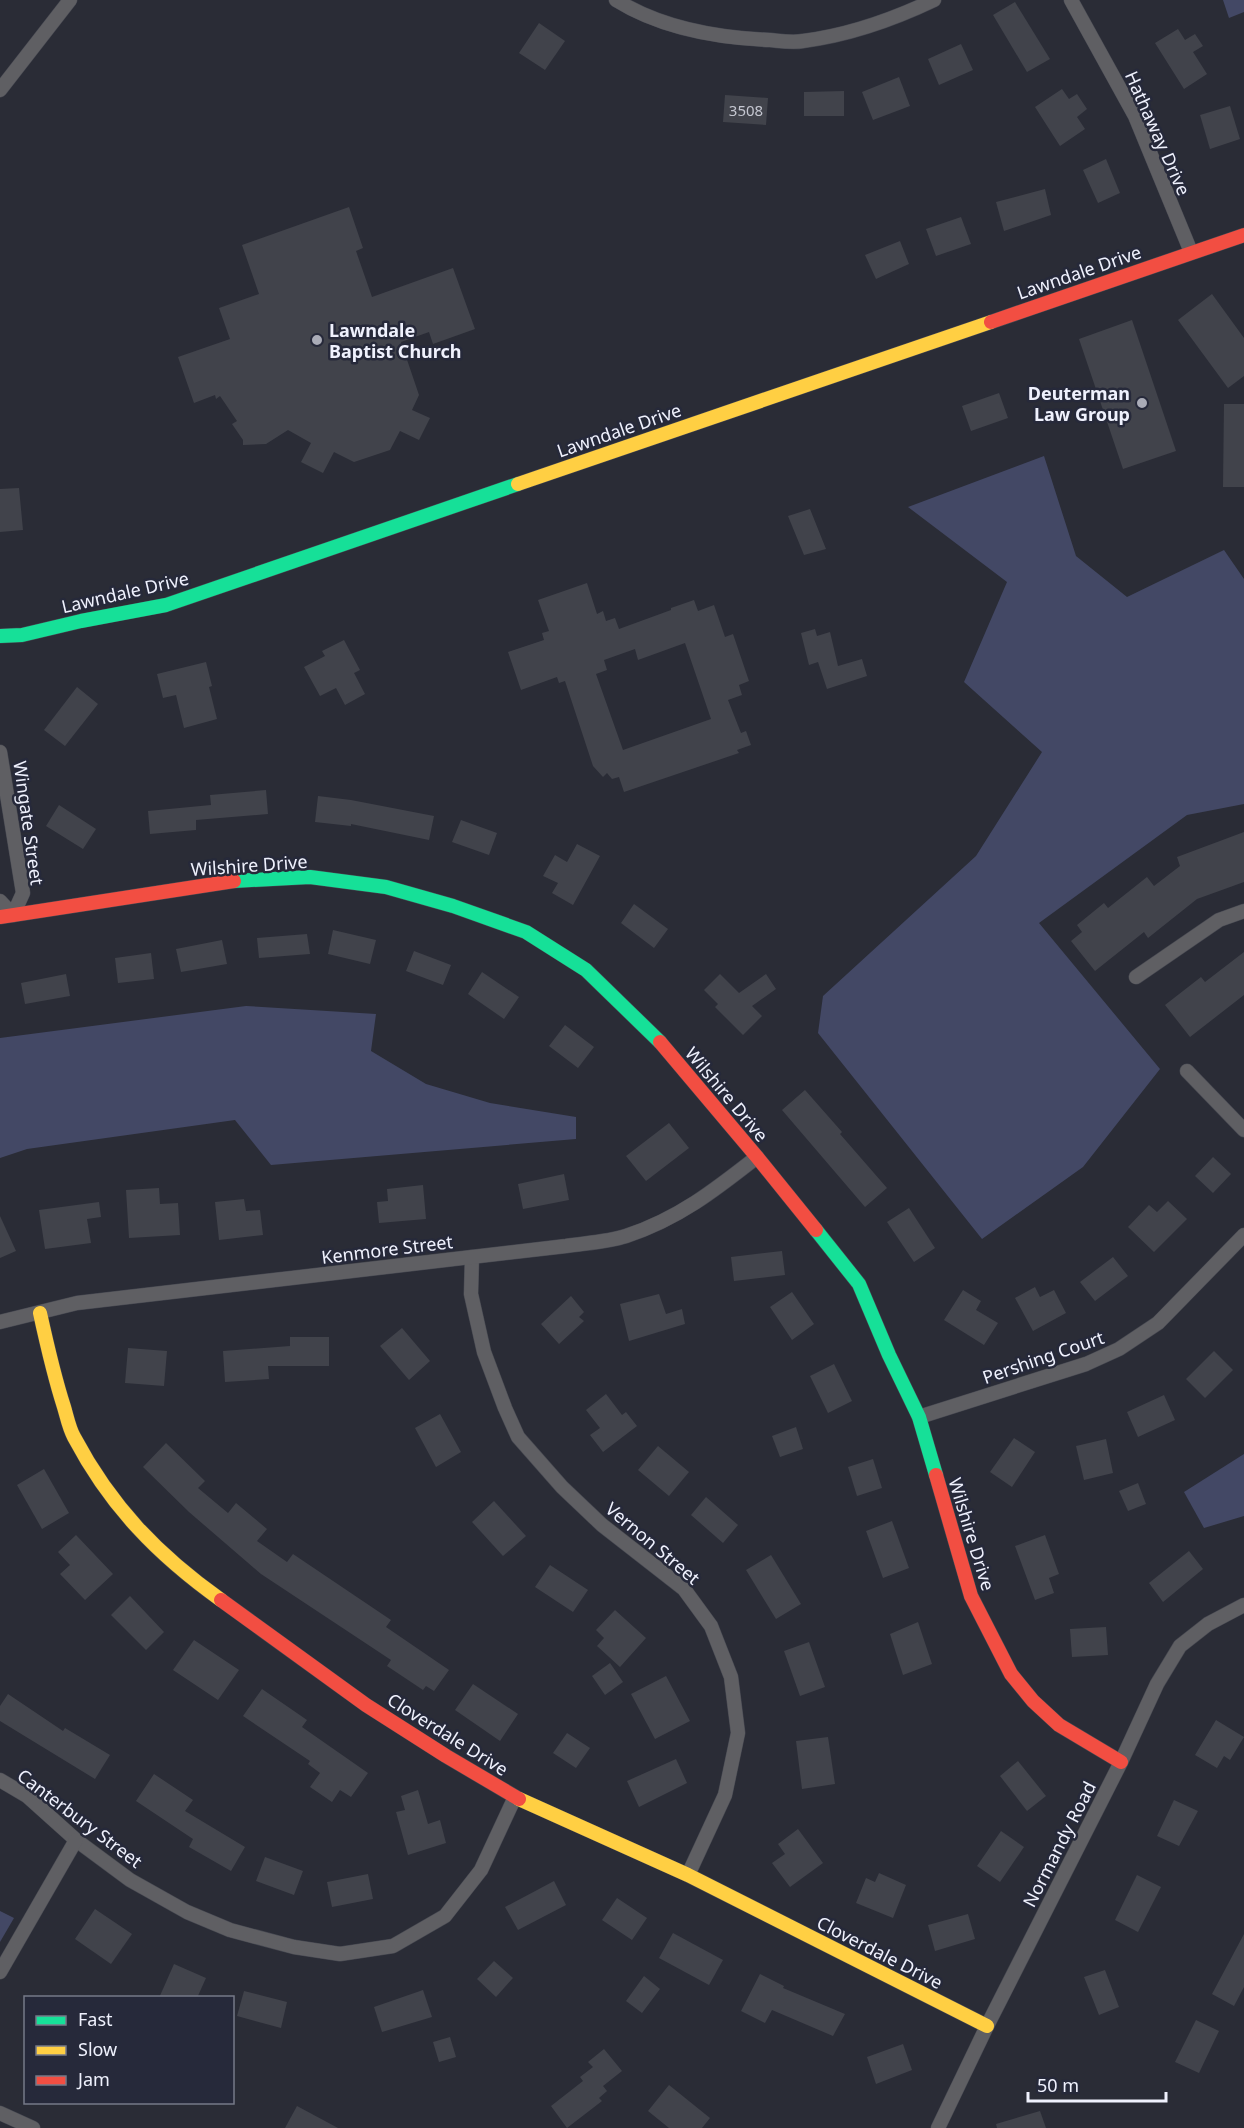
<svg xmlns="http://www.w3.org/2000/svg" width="1244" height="2128" font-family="'Noto Sans',sans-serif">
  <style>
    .green { fill: #434865 }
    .building { fill: #41434b; fill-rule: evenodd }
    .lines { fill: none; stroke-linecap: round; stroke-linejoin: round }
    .street-casing { stroke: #464851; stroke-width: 15 }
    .fast-casing { stroke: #464851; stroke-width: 15 }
    .slow-casing { stroke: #464851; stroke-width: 15 }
    .jam-casing { stroke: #464851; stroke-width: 15 }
    .street { stroke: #5f5f63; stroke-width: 14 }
    .fast { stroke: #16e098; stroke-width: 14 }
    .slow { stroke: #ffcf43; stroke-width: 14 }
    .jam { stroke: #f24e42; stroke-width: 14 }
    .poi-dot { fill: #aaacb7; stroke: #26293a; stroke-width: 2 }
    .labels { text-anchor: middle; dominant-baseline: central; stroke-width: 5; stroke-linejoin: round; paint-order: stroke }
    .number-label { font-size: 15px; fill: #c4c6d0 }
    .street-label { font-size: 18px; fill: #eff1fd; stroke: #26293a }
    .poi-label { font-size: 18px; font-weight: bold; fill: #eff1fd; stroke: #26293a; text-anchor: start }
  </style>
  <rect width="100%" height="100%" fill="#2a2c36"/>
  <g class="green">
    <path d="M1223 0H1244V12L1229 18Z"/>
    <path d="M1044 456 1076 556 1127 597 1224 550 1244 579V804L1187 815 1039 923 1160 1069 1083 1167 982 1239 818 1033 823 996 976 856 1042 752 964 682 1007 582 908 507Z"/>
    <path d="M246 1006 376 1014 371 1051 426 1084 490 1103 576 1117V1139L271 1165 235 1120 27 1149 0 1158V1038Z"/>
    <path d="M1244 1454V1516L1204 1528 1184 1492Z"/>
    <path d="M0 1911 14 1918 0 1942Z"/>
  </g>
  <g class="building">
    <path d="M1015 2 1050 59 1027 72 993 15Z"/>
    <path d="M539 23 565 41 545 70 519 53Z"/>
    <path d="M1178 29 1185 40 1195 34 1203 46 1193 52 1207 74 1184 89 1155 43Z"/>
    <path d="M961 44 973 70 939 85 928 59Z"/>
    <path d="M899 77 910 106 873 120 862 92Z"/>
    <path d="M1062 89 1069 99 1077 94 1087 109 1077 117 1085 129 1060 146 1035 107Z"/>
    <path d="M844 91V116H804V92Z"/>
    <path d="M725 95 768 98 766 125 723 122Z"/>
    <path d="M1230 106 1240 139 1210 149 1200 115Z"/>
    <path d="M1106 159 1120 193 1098 203 1083 170Z"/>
    <path d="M1045 189 1051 215 1004 231 996 202Z"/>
    <path d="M349 207 363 248 356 251 372 297 453 268 475 329 433 344 429 332 401 342 419 395 412 410 430 418 419 440 400 431 390 450 354 462 334 452 323 473 301 462 311 443 288 430 266 444 243 445V440L232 424 237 421 220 396 216 399 215 395 194 403 178 357 230 339 219 308 259 294 242 245Z"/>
    <path d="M961 217 971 244 936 256 926 229Z"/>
    <path d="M900 241 909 264 876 279 865 255Z"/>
    <path d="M1212 294 1244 338V376L1228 388 1178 320Z"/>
    <path d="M1132 320 1176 451 1123 469 1079 339Z"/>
    <path d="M999 393 1008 418 971 431 962 406Z"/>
    <path d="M1224 404H1244V487H1223Z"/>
    <path d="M19 488 23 530 0 532V489Z"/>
    <path d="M810 509 826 549 804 555 788 516Z"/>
    <path d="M587 583 597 614 603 611 606 621 615 618 619 629 671 610V608L694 600 698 611 714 605 725 637 733 634 749 681 739 685 742 695 728 700 741 733 746 731 751 745 737 750 739 753 624 792 619 777 612 779 607 773 603 777 593 766 565 681 559 683 557 677 521 690 508 652 544 640 542 633 549 631 538 600ZM685 643 711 719 623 750 596 674 607 670 604 660 635 649 638 660Z"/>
    <path d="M815 629 817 636 830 632 838 666 862 659 867 676 827 689 818 662 809 665 801 633Z"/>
    <path d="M344 640 360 670 354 673 365 694 345 705 336 688 320 696 304 667 325 656 322 651Z"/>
    <path d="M206 662 212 686 209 687 217 719 184 728 176 695 163 698 157 674Z"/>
    <path d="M77 687 98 704 65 746 44 730Z"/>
    <path d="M266 790 268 814 196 820V830L150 834 148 811 211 805 210 795Z"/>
    <path d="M318 796 351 800 434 816 429 840 351 824V826L315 822Z"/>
    <path d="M59 805 96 829 83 849 46 826Z"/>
    <path d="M461 820 497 833 489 855 452 842Z"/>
    <path d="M1244 832V882L1197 899 1148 938 1144 932 1095 971 1071 941 1082 932 1077 925 1104 903 1108 908 1147 877 1154 886 1180 866 1177 857Z"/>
    <path d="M577 844 600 856 573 905 552 893 558 883 543 876 555 855 567 862Z"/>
    <path d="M634 904 668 929 654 948 621 923Z"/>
    <path d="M333 930 376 940 370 964 328 954Z"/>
    <path d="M307 934 310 954 259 958 257 938Z"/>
    <path d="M222 940 227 964 181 972 176 949Z"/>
    <path d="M414 951 451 965 443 985 406 971Z"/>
    <path d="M1244 952V995L1190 1037 1165 1005 1201 977 1205 982Z"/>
    <path d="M151 953 154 979 118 983 115 958Z"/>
    <path d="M482 972 519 997 504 1019 468 994Z"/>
    <path d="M66 974 70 996 25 1004 21 983Z"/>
    <path d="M720 974 739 993 766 974 776 989 752 1006 762 1016 743 1035 715 1007 718 1004 704 990Z"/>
    <path d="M565 1025 594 1047 578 1068 549 1046Z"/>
    <path d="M805 1090 842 1132 840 1134 887 1188 865 1207 782 1110Z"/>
    <path d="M669 1123 689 1148 646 1181 626 1156Z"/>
    <path d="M1213 1157 1231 1174 1213 1193 1195 1176Z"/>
    <path d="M564 1174 569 1200 523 1209 518 1184Z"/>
    <path d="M423 1185 426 1219 379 1223 377 1202 388 1201 387 1189Z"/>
    <path d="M159 1188 160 1204 178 1203 180 1235 129 1238 126 1190Z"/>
    <path d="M244 1199 246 1211 260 1210 263 1235 219 1240 215 1202Z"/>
    <path d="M1168 1201 1187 1219 1154 1252 1128 1227 1149 1205 1157 1212Z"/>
    <path d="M99 1202 101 1217 87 1219 91 1243 45 1249 39 1210Z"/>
    <path d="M909 1208 935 1248 914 1262 887 1222Z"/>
    <path d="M0 1216 16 1251 0 1258Z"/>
    <path d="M782 1251 785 1275 734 1281 731 1257Z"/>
    <path d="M1113 1257 1128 1276 1095 1301 1080 1282Z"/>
    <path d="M1035 1287 1040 1297 1054 1290 1066 1313 1033 1331 1015 1298Z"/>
    <path d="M963 1290 981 1301 976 1310 998 1323 984 1345 944 1320Z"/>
    <path d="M792 1292 814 1324 792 1340 770 1307Z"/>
    <path d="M659 1294 666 1314 682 1309 685 1324 629 1341 620 1304Z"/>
    <path d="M571 1296 584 1312 579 1317 584 1321 559 1344 541 1324Z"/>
    <path d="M402 1328 430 1361 409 1380 380 1346Z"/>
    <path d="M290 1337H329V1366H268L269 1379 225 1382 223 1351 290 1346Z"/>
    <path d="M128 1348 167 1351 164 1386 125 1383Z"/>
    <path d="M1214 1351 1233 1370 1205 1398 1186 1379Z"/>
    <path d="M834 1364 852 1401 828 1413 810 1376Z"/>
    <path d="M606 1394 622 1415 626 1412 637 1426 603 1452 590 1435 600 1428 586 1410Z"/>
    <path d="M1164 1395 1175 1420 1138 1437 1127 1412Z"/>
    <path d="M440 1414 461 1452 436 1467 415 1428Z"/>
    <path d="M796 1427 803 1449 780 1457 772 1436Z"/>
    <path d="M1014 1438 1035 1452 1012 1487 990 1472Z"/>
    <path d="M1106 1439 1113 1473 1084 1480 1076 1446Z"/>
    <path d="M166 1443 205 1481 198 1488 228 1513 236 1503 267 1529 257 1541 287 1562 293 1554 391 1620 386 1627 449 1670 434 1691 426 1686 423 1690 387 1666 391 1660 261 1574 189 1512 143 1467Z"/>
    <path d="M658 1446 689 1472 669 1496 638 1470Z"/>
    <path d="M873 1459 882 1488 857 1496 848 1467Z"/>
    <path d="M44 1469 69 1513 42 1529 17 1485Z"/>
    <path d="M1138 1483 1146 1504 1128 1511 1119 1491Z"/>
    <path d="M706 1497 738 1525 723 1543 691 1515Z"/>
    <path d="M494 1501 526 1536 503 1556 472 1522Z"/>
    <path d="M892 1521 909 1568 883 1578 866 1531Z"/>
    <path d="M76 1535 113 1574 85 1600 60 1574 70 1565 58 1552Z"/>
    <path d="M1045 1535 1059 1574 1049 1578 1054 1593 1035 1600 1015 1546Z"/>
    <path d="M1189 1551 1203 1569 1163 1602 1149 1583Z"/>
    <path d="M771 1555 801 1604 776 1619 746 1570Z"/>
    <path d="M550 1565 588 1590 573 1612 535 1587Z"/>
    <path d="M130 1596 164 1632 146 1650 111 1615Z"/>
    <path d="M615 1610 646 1638 620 1667 597 1646 604 1638 596 1630Z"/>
    <path d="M918 1622 932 1664 903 1675 890 1634Z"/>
    <path d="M1106 1627 1108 1655 1072 1657 1070 1629Z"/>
    <path d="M194 1640 239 1670 218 1700 173 1670Z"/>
    <path d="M809 1642 825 1687 800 1696 784 1651Z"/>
    <path d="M610 1663 623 1682 605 1695 592 1676Z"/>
    <path d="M666 1676 690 1721 655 1739 631 1694Z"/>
    <path d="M473 1684 518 1714 500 1741 455 1710Z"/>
    <path d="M262 1689 307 1720 302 1727 368 1773 351 1797 340 1790 332 1802 310 1787 320 1773 308 1764 310 1761 243 1716Z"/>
    <path d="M8 1694 63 1731 65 1728 110 1755 95 1779 0 1721V1706Z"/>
    <path d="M1216 1720 1244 1737 1230 1760 1224 1756 1217 1768 1195 1755Z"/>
    <path d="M567 1733 590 1748 576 1768 553 1753Z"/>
    <path d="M828 1737 835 1784 802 1789 796 1741Z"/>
    <path d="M676 1759 687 1783 639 1807 627 1781Z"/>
    <path d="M1018 1761 1046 1796 1027 1811 1000 1776Z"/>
    <path d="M154 1774 193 1800 185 1811 245 1847 231 1871 189 1847 193 1839 136 1801Z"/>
    <path d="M418 1790 428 1824 440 1820 446 1843 408 1855 396 1812 405 1810 401 1796Z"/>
    <path d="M1174 1800 1198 1811 1179 1846 1157 1836Z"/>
    <path d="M798 1829 823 1863 790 1887 772 1863 785 1854 778 1844Z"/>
    <path d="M1001 1831 1024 1847 1000 1882 977 1866Z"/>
    <path d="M265 1857 303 1871 294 1895 256 1881Z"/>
    <path d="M879 1873 906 1885 893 1918 856 1903 866 1878 875 1882Z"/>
    <path d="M368 1874 373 1899 332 1907 327 1882Z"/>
    <path d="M1137 1875 1161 1887 1138 1932 1115 1920Z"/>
    <path d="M554 1881 566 1905 518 1930 505 1907Z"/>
    <path d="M617 1898 647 1918 632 1940 602 1920Z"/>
    <path d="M95 1909 132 1934 111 1964 75 1939Z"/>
    <path d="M968 1914 975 1939 935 1951 928 1925Z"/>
    <path d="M673 1933 723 1960 709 1985 659 1958Z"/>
    <path d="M1244 1934V1987L1234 2006 1212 1994Z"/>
    <path d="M494 1961 513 1978 496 1997 477 1979Z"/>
    <path d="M174 1964 206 1978 197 1998H159Z"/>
    <path d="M1105 1970 1119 2007 1099 2015 1084 1977Z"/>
    <path d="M760 1974 784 1986 783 1988 845 2014 833 2036 772 2010 765 2023 741 2011Z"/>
    <path d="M644 1976 660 1989 642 2013 626 2001Z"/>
    <path d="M423 1990 432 2017 382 2032 374 2007Z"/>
    <path d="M244 1991 287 2002 281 2028 237 2016Z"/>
    <path d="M1196 2020 1219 2031 1199 2073 1175 2062Z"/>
    <path d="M450 2037 456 2057 439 2062 433 2042Z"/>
    <path d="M903 2044 912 2070 876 2084 867 2057Z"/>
    <path d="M604 2049 622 2071 603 2086 607 2091 599 2098 602 2101 567 2128 551 2106 583 2081 580 2077 593 2067 588 2062Z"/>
    <path d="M669 2085 710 2118 702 2128H669L648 2111Z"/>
    <path d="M297 2106 338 2128H285Z"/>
    <path d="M1040 2111 1046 2128H997L996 2124Z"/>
  </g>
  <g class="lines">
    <g class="street-casing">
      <g id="street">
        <path d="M616 0C661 28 718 38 770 40 781 41 792 43 803 41 850 35 892 20 934 0"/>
        <path d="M1071 0 1135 116 1191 252"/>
        <path d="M0 90 70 0"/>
        <path d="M0 752 23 893 13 915 0 901"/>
        <path d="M1136 977 1219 920 1244 911"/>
        <path d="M1187 1071 1244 1130"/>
        <path d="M472 1257 471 1294 484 1352 505 1408 518 1437 562 1487 602 1525 684 1589 711 1626 731 1677 738 1733 725 1795 688 1875"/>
        <path d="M0 1322 77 1303 566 1246C586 1243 607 1242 626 1236 678 1219 715 1190 757 1157"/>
        <path d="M919 1417 1086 1364 1119 1349 1158 1323 1244 1235"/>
        <path d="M0 1780 27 1796 76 1840 130 1880 187 1912 230 1930 294 1947 340 1954 393 1946 445 1916 481 1870 515 1797"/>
        <path d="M0 1972 76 1840"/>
        <path d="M0 2113 33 2128"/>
        <path d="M938 2128 987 2026 1121 1762 1157 1684 1180 1646 1208 1624 1244 1605"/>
      </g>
    </g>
    <g class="fast-casing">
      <g id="fast">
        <path d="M0 636 22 635 81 621 166 605 518 484"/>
        <path d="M234 881 310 877 386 887 453 906 526 932 586 970 660 1042"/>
        <path d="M816 1230 859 1284 889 1355 919 1417 936 1475"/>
      </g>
    </g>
    <g class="slow-casing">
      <g id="slow">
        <path d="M518 484 991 322"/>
        <path d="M40 1313C47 1345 54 1376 64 1407 67 1417 69 1428 74 1437 111 1507 158 1555 221 1600"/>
        <path d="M519 1799 688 1875 987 2026"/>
      </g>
    </g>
    <g class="jam-casing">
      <g id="jam">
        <path d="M991 322 1244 235"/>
        <path d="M0 917 234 881"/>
        <path d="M660 1042 757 1157 816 1230"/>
        <path d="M936 1475 971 1596 1011 1674 1033 1701 1059 1725 1121 1762"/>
        <path d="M221 1600 366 1705 446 1756 519 1799"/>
      </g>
    </g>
    <use href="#street" class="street"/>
    <use href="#fast" class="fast"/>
    <use href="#slow" class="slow"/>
    <use href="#jam" class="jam"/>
  </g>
  <g class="poi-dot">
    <circle cx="317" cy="340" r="6"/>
    <circle cx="1142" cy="403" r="6"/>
  </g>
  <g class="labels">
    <g class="number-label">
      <text x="746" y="110">3508</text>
    </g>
    <g class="street-label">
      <text transform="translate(1158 133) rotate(66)">Hathaway Drive</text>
      <text transform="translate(1079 272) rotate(-19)">Lawndale Drive</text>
      <text transform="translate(619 430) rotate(-19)">Lawndale Drive</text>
      <text transform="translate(125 592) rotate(-13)">Lawndale Drive</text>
      <text transform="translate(29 823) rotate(82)">Wingate Street</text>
      <text transform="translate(249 865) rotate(-4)">Wilshire Drive</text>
      <text transform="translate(727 1094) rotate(50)">Wilshire Drive</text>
      <text transform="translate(387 1249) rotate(-7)">Kenmore Street</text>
      <text transform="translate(1043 1357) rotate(-19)">Pershing Court</text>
      <text transform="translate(972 1534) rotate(73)">Wilshire Drive</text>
      <text transform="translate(653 1543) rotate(40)">Vernon Street</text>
      <text transform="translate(448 1734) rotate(32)">Cloverdale Drive</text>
      <text transform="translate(80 1818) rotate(37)">Canterbury Street</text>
      <text transform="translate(1059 1844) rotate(-63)">Normandy Road</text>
      <text transform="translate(880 1952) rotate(27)">Cloverdale Drive</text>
    </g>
    <g class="poi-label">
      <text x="329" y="330">Lawndale<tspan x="329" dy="21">Baptist Church</tspan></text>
      <text x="1130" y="393" text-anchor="end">Deuterman<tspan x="1130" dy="21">Law Group</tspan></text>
    </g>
  </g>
  <rect x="24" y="1996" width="210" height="108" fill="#26293a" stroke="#767988" stroke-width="1.5"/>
  <rect x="36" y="2016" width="30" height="9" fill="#16e098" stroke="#767988" stroke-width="1.5"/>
  <text x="78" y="2026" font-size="18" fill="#eff1fd">Fast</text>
  <rect x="36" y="2046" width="30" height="9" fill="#ffcf43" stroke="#767988" stroke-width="1.5"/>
  <text x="78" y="2056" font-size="18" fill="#eff1fd">Slow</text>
  <rect x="36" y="2076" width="30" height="9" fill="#f24e42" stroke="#767988" stroke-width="1.5"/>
  <text x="78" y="2086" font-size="18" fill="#eff1fd">Jam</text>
  <path d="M1028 2092v9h138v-9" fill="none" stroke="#eff1fd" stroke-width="3"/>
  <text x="1037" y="2092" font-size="18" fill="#eff1fd" stroke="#26293a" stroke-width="4.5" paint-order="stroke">50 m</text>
</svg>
